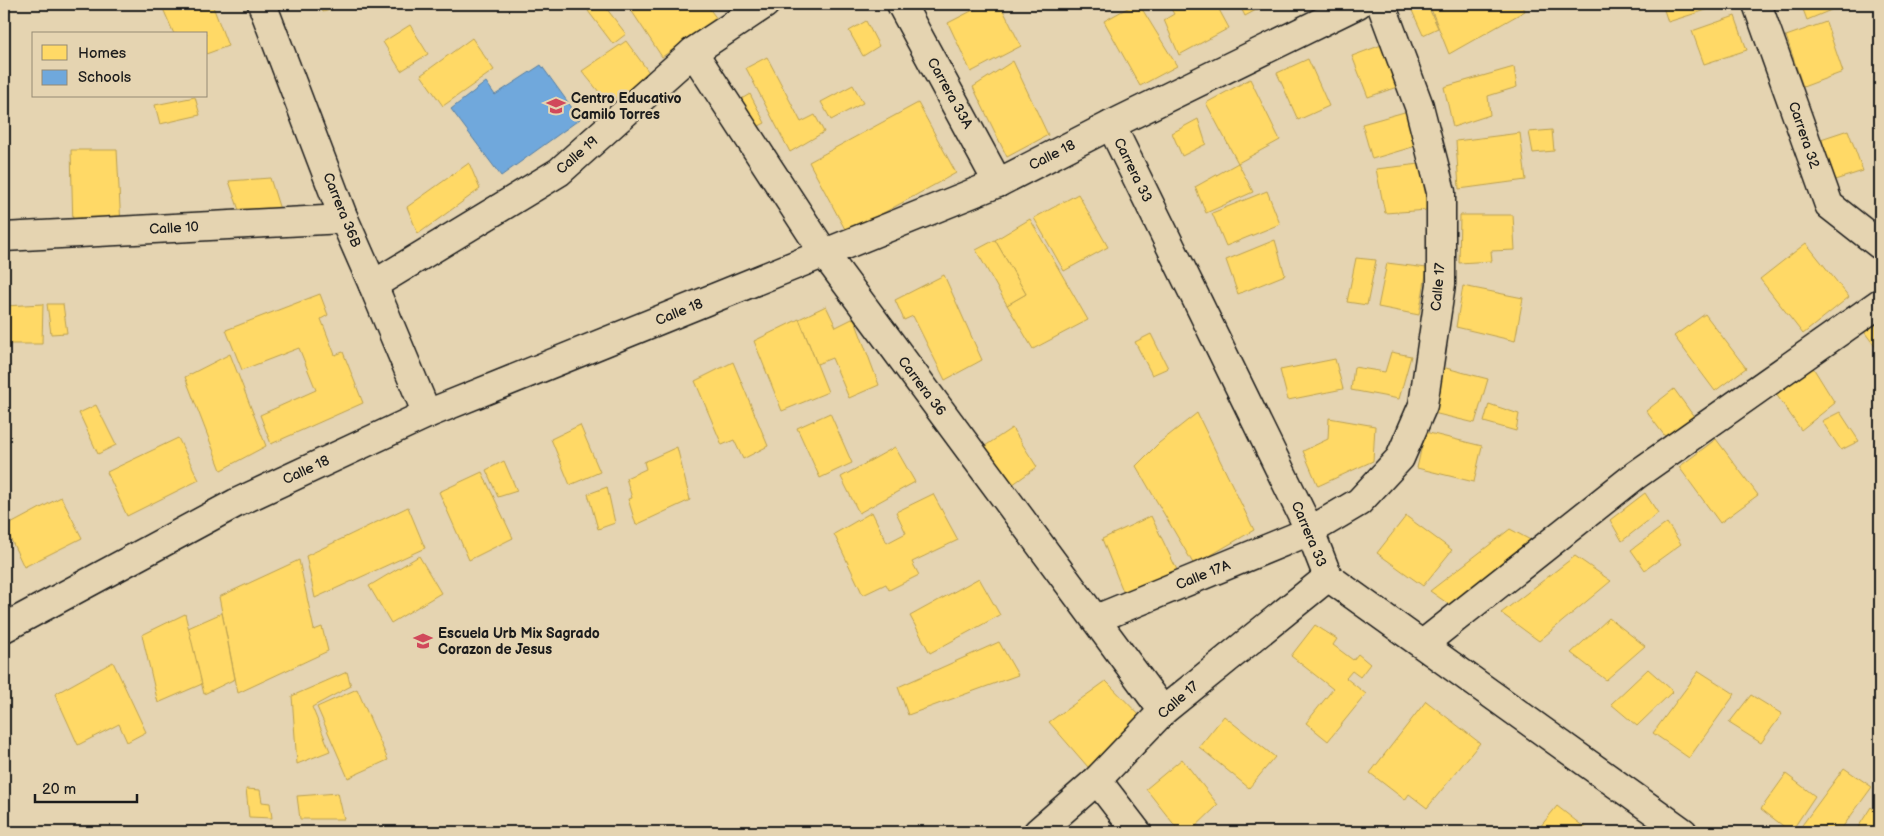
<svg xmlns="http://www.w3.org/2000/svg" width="1884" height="836" font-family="'Balsamiq Sans',sans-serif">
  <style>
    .homes { fill: #ffd966; stroke: #bba050 }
    .schools { fill: #6fa8dc; stroke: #567ea2 }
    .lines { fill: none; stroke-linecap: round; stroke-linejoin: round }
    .minor-casing { stroke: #1c1c1c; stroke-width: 31 }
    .minor { stroke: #e5d4b1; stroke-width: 28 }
    .labels { text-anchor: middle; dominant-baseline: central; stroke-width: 5; stroke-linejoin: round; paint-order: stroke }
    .street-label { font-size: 14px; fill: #1c1c1c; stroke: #e5d4b1 }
    .poi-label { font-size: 14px; font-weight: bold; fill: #1c1c1c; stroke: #e5d4b1; text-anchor: start }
  </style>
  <rect width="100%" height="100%" fill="#e5d4b1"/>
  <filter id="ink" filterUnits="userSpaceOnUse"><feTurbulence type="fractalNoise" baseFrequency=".02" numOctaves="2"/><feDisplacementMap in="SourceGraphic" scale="10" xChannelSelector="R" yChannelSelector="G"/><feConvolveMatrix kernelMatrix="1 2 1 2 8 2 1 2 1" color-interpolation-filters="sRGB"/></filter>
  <g filter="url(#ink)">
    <g class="homes">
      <path d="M161 4H212L228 46 206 54V34H174Z"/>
      <path d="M320 4H352L323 12Z"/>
      <path d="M598 4H603L626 34 613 44 588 11Z"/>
      <path d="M627 4H706L717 19 662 57Z"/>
      <path d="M985 4H1000L1021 46 971 72 948 23Z"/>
      <path d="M1135 4H1139L1177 66 1140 86 1104 21Z"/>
      <path d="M1168 4H1216L1229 28 1179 55 1164 20 1174 14Z"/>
      <path d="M1239 4H1267L1245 16Z"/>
      <path d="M1409 4H1427L1438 28 1423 35Z"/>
      <path d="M1429 4H1468L1469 8 1476 4H1522L1525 11 1449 54Z"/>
      <path d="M1662 4H1725L1668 22Z"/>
      <path d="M1801 4H1828L1831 10 1807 20Z"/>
      <path d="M1735 16 1747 50 1704 64 1692 31Z"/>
      <path d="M866 21 879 46 863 56 849 31Z"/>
      <path d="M1826 22 1843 72 1803 87 1786 36Z"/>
      <path d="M410 25 428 54 401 71 383 42Z"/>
      <path d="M472 38 494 70 443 106 421 75Z"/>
      <path d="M626 41 651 75 608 103 582 71Z"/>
      <path d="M1387 43 1400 86 1368 97 1352 56Z"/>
      <path d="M767 57 801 122 815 115 824 132 790 152 746 68Z"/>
      <path d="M1308 59 1329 106 1298 120 1277 73Z"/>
      <path d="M1013 61 1048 135 1007 157 973 87Z"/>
      <path d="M1514 67 1517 87 1488 96 1490 115 1453 127 1444 87Z"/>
      <path d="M1250 79 1280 140 1238 163 1206 103Z"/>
      <path d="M853 85 863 103 831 120 821 102Z"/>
      <path d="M750 94 765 123 751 130 736 102Z"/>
      <path d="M195 97 200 115 160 124 155 105Z"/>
      <path d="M918 103 956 173 847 233 809 162Z"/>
      <path d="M1408 111 1416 146 1372 159 1362 124Z"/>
      <path d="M1198 119 1206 144 1182 156 1172 133Z"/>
      <path d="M1552 130 1554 151 1533 153 1529 132Z"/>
      <path d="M1848 130 1863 171 1835 180 1821 139Z"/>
      <path d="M1520 133 1526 180 1459 189 1456 141Z"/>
      <path d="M71 150H117L121 226 73 228Z"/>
      <path d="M469 163 480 189 418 234 407 207Z"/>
      <path d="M1238 163 1253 192 1206 213 1195 187Z"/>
      <path d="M1420 164 1428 210 1385 213 1376 169Z"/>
      <path d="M270 178 282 216 242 219 229 181Z"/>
      <path d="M1267 191 1280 224 1226 246 1212 213Z"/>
      <path d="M1078 194 1108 247 1064 271 1034 218Z"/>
      <path d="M1460 215H1513L1515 250 1491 251 1492 261 1459 263Z"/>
      <path d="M1030 219 1088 320 1033 349 1007 305 1026 294 995 240Z"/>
      <path d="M995 240 1026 294 1007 305 976 250Z"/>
      <path d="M1275 240 1285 275 1238 294 1226 260Z"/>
      <path d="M1806 243 1849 297 1803 334 1760 279Z"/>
      <path d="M1356 258 1376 260 1367 305 1347 302Z"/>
      <path d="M1387 263 1427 268 1419 315 1378 307Z"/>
      <path d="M944 275 982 360 945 380 913 316 904 320 895 300Z"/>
      <path d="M1463 286 1523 298 1515 341 1456 327Z"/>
      <path d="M320 294 328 315 321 319 335 355 343 352 363 403 271 444 260 415 316 390 299 348 242 370 226 330Z"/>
      <path d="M43 304 42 344H4V306Z"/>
      <path d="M47 304H63L67 333 51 334Z"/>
      <path d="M826 306 836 327 854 318 879 385 849 398 832 358 817 364 799 319Z"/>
      <path d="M1705 314 1746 368 1715 391 1674 336Z"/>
      <path d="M1880 315V353L1862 329Z"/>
      <path d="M799 319 828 392 782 411 754 341Z"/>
      <path d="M1151 334 1168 368 1152 375 1135 342Z"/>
      <path d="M1391 352 1411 356 1399 399 1351 390 1354 367 1385 372Z"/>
      <path d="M230 354 266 446 221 470 185 377Z"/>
      <path d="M1335 359 1343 389 1288 400 1280 370Z"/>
      <path d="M733 362 768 446 743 459 734 440 722 445 695 381Z"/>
      <path d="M1812 366 1835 403 1801 430 1776 394Z"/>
      <path d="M1442 367 1488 379 1475 423 1429 412Z"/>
      <path d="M1674 389 1695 418 1667 439 1646 411Z"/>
      <path d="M1489 404 1519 414 1516 431 1484 422Z"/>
      <path d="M96 405 116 445 98 454 79 413Z"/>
      <path d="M1840 412 1859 441 1841 450 1822 421Z"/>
      <path d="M830 413 852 463 820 478 797 428Z"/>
      <path d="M1197 413 1254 530 1194 565 1136 466 1159 443Z"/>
      <path d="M1329 418 1375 426 1373 461 1318 486 1303 451 1328 439Z"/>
      <path d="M580 425 600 472 570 485 551 439Z"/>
      <path d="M1012 428 1037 467 1002 492 976 452Z"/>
      <path d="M1425 432 1482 446 1474 482 1417 468Z"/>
      <path d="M178 438 199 480 127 516 107 472Z"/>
      <path d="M1716 439 1758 495 1720 523 1679 467Z"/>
      <path d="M677 447 690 500 636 525 628 499 632 498 626 478 646 469 644 462Z"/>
      <path d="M895 447 915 482 859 513 841 477Z"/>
      <path d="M504 461 517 491 498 497 486 470Z"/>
      <path d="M482 472 513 538 469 560 439 492Z"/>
      <path d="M607 487 615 523 598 529 588 494Z"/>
      <path d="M1645 493 1658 513 1622 541 1610 520Z"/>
      <path d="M933 494 958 540 912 562 919 575 889 590 886 584 863 595 834 534 872 512 887 543 906 533 896 512Z"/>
      <path d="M61 497 82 538 24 567 5 527Z"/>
      <path d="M408 507 425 548 315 598 306 556Z"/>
      <path d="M1151 516 1178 572 1125 596 1102 539Z"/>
      <path d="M1406 516 1452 550 1423 586 1377 553Z"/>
      <path d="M1667 523 1681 544 1645 570 1631 550Z"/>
      <path d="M1510 529 1536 543 1454 608 1430 591Z"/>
      <path d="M419 556 441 593 391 623 369 586Z"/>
      <path d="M1575 556 1611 581 1539 641 1501 613Z"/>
      <path d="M299 560 314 630 322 627 328 651 238 693 219 597Z"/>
      <path d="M979 578 1000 615 930 653 910 616Z"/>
      <path d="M222 613 235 679 204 694 188 628Z"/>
      <path d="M185 614 202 684 158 703 142 635Z"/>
      <path d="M1609 618 1645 646 1606 680 1571 653Z"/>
      <path d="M1315 625 1337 639 1333 645 1353 660 1358 654 1370 664 1360 677 1352 671 1346 678 1366 694 1328 741 1306 723 1333 689 1291 656Z"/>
      <path d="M999 642 1018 675 908 715 898 687Z"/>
      <path d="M113 662 146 732 127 742 119 724 78 745 55 694Z"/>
      <path d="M1648 669 1673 691 1637 726 1611 704Z"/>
      <path d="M1699 671 1735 694 1689 758 1653 733Z"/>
      <path d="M347 672 351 686 312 707 330 751 297 764 292 696Z"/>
      <path d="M1106 681 1148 724 1088 767 1049 722Z"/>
      <path d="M357 689 388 760 348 778 317 707Z"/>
      <path d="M1751 695 1782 714 1761 743 1729 723Z"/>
      <path d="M1426 701 1480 743 1427 808 1409 794 1405 800 1370 773Z"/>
      <path d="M1224 716 1275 757 1249 788 1199 747Z"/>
      <path d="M1182 759 1218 805 1190 832H1180L1146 789Z"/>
      <path d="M1844 768 1872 787 1839 832H1797Z"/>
      <path d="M1786 774 1815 796 1791 832 1761 809Z"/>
      <path d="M246 789 260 790 262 802 270 803 272 818 249 817Z"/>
      <path d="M338 793 344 819H300L297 796Z"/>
      <path d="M1557 806 1580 824 1591 832H1536Z"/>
      <path d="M1871 807 1880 814V832H1861L1857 829Z"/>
    </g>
    <path class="schools" d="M541 65 580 119 501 176 451 109 486 82 495 95Z"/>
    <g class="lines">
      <g class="minor-casing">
        <g id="minor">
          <path d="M262 4 344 219 373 285 427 414"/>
          <path d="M901 4 998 183"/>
          <path d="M1757 4 1829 205 1880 245"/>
          <path d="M693 52 824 253 1163 711"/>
          <path d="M1111 125 1310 531 1328 577 1683 832"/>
          <path d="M4 237 344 219"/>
          <path d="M373 285 559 172 693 52 765 4"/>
          <path d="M1096 619 1310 531 1359 502 1400 458 1423 405 1441 284V192L1419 106 1381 4"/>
          <path d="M4 628 236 503 427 414 998 183 1111 125 1358 4"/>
          <path d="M1423 644 1636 475 1880 303"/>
          <path d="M1097 780 1137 832"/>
          <path d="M1038 832 1097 780 1163 711 1328 577"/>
        </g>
      </g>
      <use href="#minor" class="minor"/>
    </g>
  </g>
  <defs>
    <g id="school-bare" transform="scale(1.5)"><path d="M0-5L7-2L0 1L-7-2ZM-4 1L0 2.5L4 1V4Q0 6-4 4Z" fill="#d1495b" stroke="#e5d4b1" stroke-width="2.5" paint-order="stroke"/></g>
  </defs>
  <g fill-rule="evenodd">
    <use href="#school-bare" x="556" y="106"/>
    <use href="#school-bare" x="423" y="641"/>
  </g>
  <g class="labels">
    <g class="street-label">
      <text transform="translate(950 93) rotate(61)">Carrera 33A</text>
      <text transform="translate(1804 135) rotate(71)">Carrera 32</text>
      <text transform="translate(577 155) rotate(-41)">Calle 19</text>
      <text transform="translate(1052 155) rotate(-27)">Calle 18</text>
      <text transform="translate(1133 170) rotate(64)">Carrera 33</text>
      <text transform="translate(342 210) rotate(68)">Carrera 36B</text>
      <text transform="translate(174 228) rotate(-3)">Calle 10</text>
      <text transform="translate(1438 287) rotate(-85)">Calle 17</text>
      <text transform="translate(679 312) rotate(-22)">Calle 18</text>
      <text transform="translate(922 386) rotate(53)">Carrera 36</text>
      <text transform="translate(306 470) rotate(-25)">Calle 18</text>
      <text transform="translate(1309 534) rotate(67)">Carrera 33</text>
      <text transform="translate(1203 575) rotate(-22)">Calle 17A</text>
      <text transform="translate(1178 700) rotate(-41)">Calle 17</text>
    </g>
    <g class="poi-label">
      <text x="571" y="98">Centro Educativo<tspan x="571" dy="16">Camilo Torres</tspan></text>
      <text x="438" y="633">Escuela Urb Mix Sagrado<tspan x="438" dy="16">Corazon de Jesus</tspan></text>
    </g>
  </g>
  <rect width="1884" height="836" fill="none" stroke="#e5d4b1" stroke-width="20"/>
  <rect x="10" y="10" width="1864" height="816" fill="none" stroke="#1c1c1c" stroke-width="2" filter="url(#ink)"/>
  <rect x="32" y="32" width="175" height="65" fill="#e5d4b1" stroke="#958a75"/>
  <rect x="42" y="45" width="25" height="15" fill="#ffd966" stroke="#958a75"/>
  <text x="78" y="58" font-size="15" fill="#1c1c1c">Homes</text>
  <rect x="42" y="70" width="25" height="15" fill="#6fa8dc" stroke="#958a75"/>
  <text x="78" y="82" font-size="15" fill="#1c1c1c">Schools</text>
  <path d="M35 794v8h102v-8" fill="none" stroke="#1c1c1c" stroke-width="2.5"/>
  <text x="42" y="794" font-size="15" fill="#1c1c1c" stroke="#e5d4b1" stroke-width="4" paint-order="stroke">20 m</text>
</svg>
